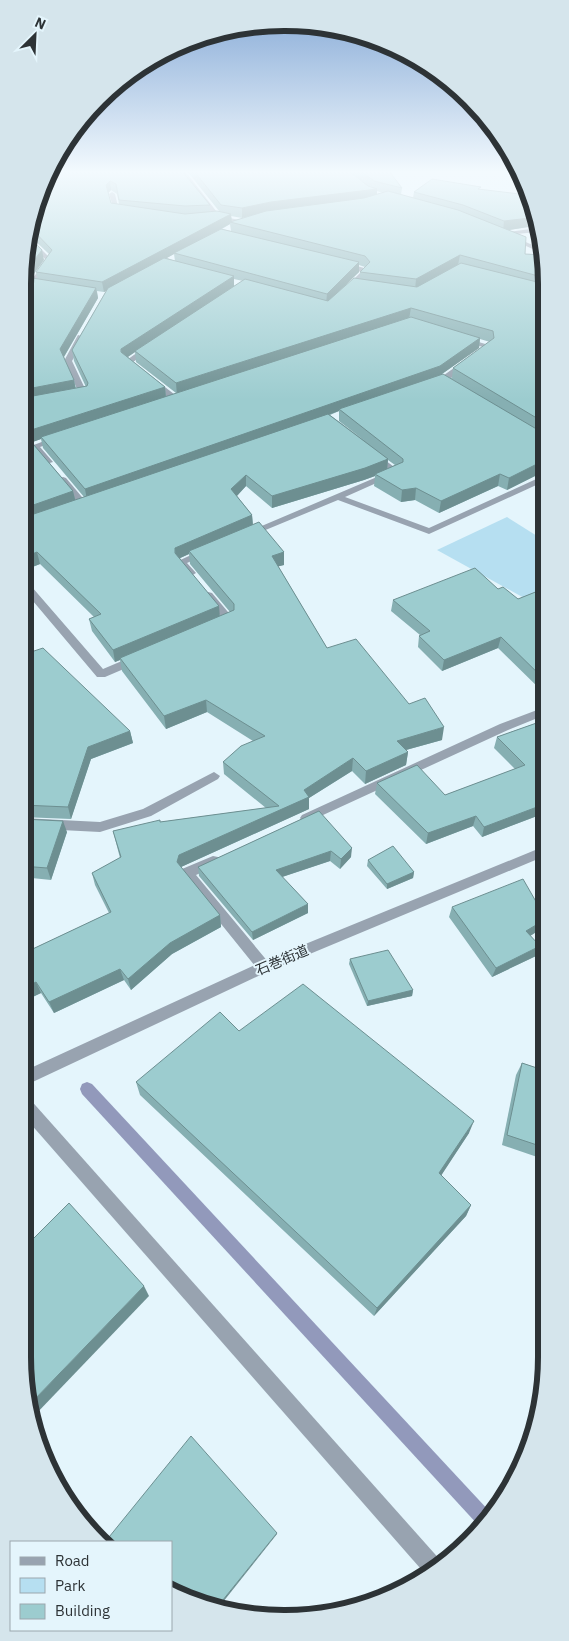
<svg xmlns="http://www.w3.org/2000/svg" width="569" height="1641" font-family="'IBM Plex Sans','Noto Sans JP',sans-serif">
  <style>
    .green { fill: #b6dff1 }
    .lines { fill: none; stroke-linecap: round; stroke-linejoin: round }
    .stream { fill: #9299bb; fill-rule: evenodd }
    .minor { fill: #98a3b0; fill-rule: evenodd }
    .tertiary { fill: #98a3b0; fill-rule: evenodd }
    .wall { fill: #86afb2; fill-rule: evenodd }
    .shaded-wall { fill: #6d8f91 }
    .building { fill: #9ccccf; stroke: #6d8f91 }
    .labels { text-anchor: middle; dominant-baseline: central; stroke-width: 4; stroke-linejoin: round; paint-order: stroke }
    .street-label { font-size: 14px; fill: #2d3336; stroke: #e4f5fc }
    .rim { fill: none; stroke: #2d3336; stroke-width: 6 }
  </style>
  <rect width="100%" height="100%" fill="#e4f5fc"/>
  <path class="green" d="M507 517 545 541V590L526 599 437 550Z"/>
  <g class="lines">
    <path class="stream" d="M87 1082 92 1084 491 1513 479 1526 82 1094 80 1089 82 1084Z"/>
    <g class="minor">
      <path d="M178 171H185L220 216 244 221V223L216 218Z"/>
      <path d="M112 192 115 194 119 211 128 212V214L115 213 109 194Z"/>
      <path d="M538 228V232L504 235 501 233Z"/>
      <path d="M508 236H512L544 250V254L508 238Z"/>
      <path d="M31 239 52 260 35 284 41 286 38 288 28 285 46 260 29 242Z"/>
      <path d="M343 262 364 268 367 272 346 292 343 290 361 272 341 265 340 264Z"/>
      <path d="M78 335 85 337 72 361 88 395 77 398 73 396 79 393 64 361Z"/>
      <path d="M462 337 492 346 446 382 430 386V382L440 378 483 347 462 341Z"/>
      <path d="M145 347 152 349 133 362 179 398V402H173L124 362Z"/>
      <path d="M55 437 62 439 40 447 53 462 46 464 31 446Z"/>
      <path d="M374 452 401 472 345 497 429 528 545 475V481L429 534 338 500 251 536 248 537 243 534 391 471 371 457 370 455Z"/>
      <path d="M63 477 66 478 87 503V507H81L60 482V478Z"/>
      <path d="M204 549 207 550V554L187 563 196 573 191 576 188 575 176 562Z"/>
      <path d="M22 578 25 579 103 669 136 655 141 659 140 662 105 677H97L22 588Z"/>
      <path d="M208 592 212 593 233 618 234 620C231 625 224 627 218 625L217 623 223 619 203 595Z"/>
      <path d="M545 707V715L508 730 310 821H302L300 818 302 815 500 724Z"/>
      <path d="M214 772 220 776 218 779 151 816 100 832 22 828V818L100 822 143 809Z"/>
      <path d="M213 856 218 857 219 861 218 865 196 875 269 963 271 967 269 971 264 973 259 971 180 873 182 869Z"/>
      <path d="M22 1025 27 1027 33 1038 27 1052 22 1054Z"/>
      <path d="M22 1095 28 1097 442 1562 427 1576 22 1114Z"/>
    </g>
    <path class="tertiary" d="M545 846V856L269 971 22 1087V1072L259 963Z"/>
  </g>
  <g class="wall">
    <path d="M54 171H182L210 205V212L219 211 187 171H389L402 188 401 195 413 198 414 192 480 189 528 227 508 230 525 254 544 255 545 471 507 490 498 486 439 513 415 500 401 502 374 486 375 476 364 480 272 508 246 486 237 496 252 515 253 525 284 552V565L278 566 327 648 409 704 442 740 406 750 408 752 406 765 365 784 352 771 309 798V809L181 867 220 915 221 927 172 954 131 990 124 980 54 1013 41 993 22 1002V954L109 913 95 885 92 873 120 858 113 831 160 822 266 808 224 774 223 762 253 741 207 712 166 729 122 671 120 660 115 662 92 631 89 619 94 617 40 564 22 571V284L44 260 31 278 38 279 36 272 49 254 30 236H29L31 217ZM111 190 117 194 119 204 111 203 108 193ZM377 191 383 193 377 194ZM231 216 242 218 249 216 232 222ZM230 224 231 231 222 229ZM174 254 175 261 167 258ZM359 265 365 267 360 272V279L338 292 359 272ZM234 279 243 281 234 286ZM97 291 104 292 106 291 72 350 74 361 86 387 76 388 74 380 64 357 98 298ZM480 339 490 342 453 368 452 378 442 374 479 348ZM135 352 136 362 176 393 166 397 165 387 128 357ZM339 411V421L365 441 330 415ZM41 439 43 448 84 497 75 500 73 491 32 442ZM388 460 395 465 387 469ZM189 554 190 564 230 612 220 616 180 558Z"/>
    <path d="M545 587V694L498 648 442 671 418 647 419 636 420 635 391 611 393 600 498 589 518 599 538 591Z"/>
    <path d="M22 655 130 731 133 743 91 759 71 819 22 817Z"/>
    <path d="M545 720V813L482 837 473 826 426 844 375 794 377 783 445 795 515 769 494 748 497 737Z"/>
    <path d="M319 811 351 857 340 869 330 861 282 877 308 904V913L253 940 199 876 198 867Z"/>
    <path d="M22 819 67 832 51 880 22 877Z"/>
    <path d="M368 860 414 872 413 878 387 889 367 866Z"/>
    <path d="M452 907 541 929 530 936 540 946 536 956 492 977 449 917Z"/>
    <path d="M350 959 413 990 412 996 367 1006 349 964Z"/>
    <path d="M239 1031 469 1133 441 1175 471 1205 466 1216 374 1316 140 1095 136 1082Z"/>
    <path d="M522 1063 546 1071V1160L502 1145 516 1075Z"/>
    <path d="M393 1589 394 1590 352 1610H350Z"/>
  </g>
  <g class="shaded-wall">
    <path d="M110 181 111 190 107 194 106 185Z"/>
    <path d="M377 189V198L271 211 242 218V208L271 202Z"/>
    <path d="M231 214 232 223 230 222V224L176 253H174V254L104 292 102 282Z"/>
    <path d="M534 215 535 220 528 227 503 231 504 221Z"/>
    <path d="M42 250 44 260 26 284 24 273Z"/>
    <path d="M460 255 458 265 415 290 416 279Z"/>
    <path d="M359 262V272L326 304 327 294Z"/>
    <path d="M234 276V287L135 351V352L123 360 121 349Z"/>
    <path d="M96 288 98 298 62 360 60 349Z"/>
    <path d="M411 308 409 319 177 395 176 383Z"/>
    <path d="M480 338 479 348 439 376 339 409V411L87 500 85 489Z"/>
    <path d="M74 380 76 392 22 402V390Z"/>
    <path d="M165 387 166 398 41 437V439L30 443 28 438V431Z"/>
    <path d="M388 459 387 471 375 474V476L364 480 272 508V496Z"/>
    <path d="M545 460V471L507 490 509 478Z"/>
    <path d="M500 474 498 486 439 513 441 501Z"/>
    <path d="M246 475V486L232 501 231 489Z"/>
    <path d="M416 488 415 500 401 502 402 490Z"/>
    <path d="M73 491 76 503 22 522V509Z"/>
    <path d="M252 515 253 527 189 551V554L176 560 175 548Z"/>
    <path d="M37 552 40 564 22 571V558Z"/>
    <path d="M284 552V565L272 568V556Z"/>
    <path d="M219 606 220 618 120 658V660L115 662 113 650Z"/>
    <path d="M501 637 498 648 442 671 444 660Z"/>
    <path d="M206 700 207 712 166 729 164 716Z"/>
    <path d="M444 727 442 740 395 753 397 741Z"/>
    <path d="M130 731 133 743 91 759 71 819 68 807 88 747Z"/>
    <path d="M408 752 406 765 365 784 366 771Z"/>
    <path d="M353 758 352 771 309 798V809L181 867 177 862 179 855 303 799 304 790Z"/>
    <path d="M545 804V813L482 837 484 827Z"/>
    <path d="M476 816 473 826 426 844 428 833Z"/>
    <path d="M63 821 67 832 51 880 47 868Z"/>
    <path d="M352 848 351 857 340 869 341 859Z"/>
    <path d="M331 851 330 861 276 879V870Z"/>
    <path d="M414 872 413 878 387 889V884Z"/>
    <path d="M308 904V913L253 940 252 932Z"/>
    <path d="M220 915 221 927 172 954 131 990 128 979 170 943Z"/>
    <path d="M546 919 541 929 522 941 526 931Z"/>
    <path d="M540 946 536 956 492 977 496 968Z"/>
    <path d="M120 969 124 980 54 1013 49 1002Z"/>
    <path d="M36 982 41 993 22 1002V989Z"/>
    <path d="M413 990 412 996 367 1006 368 1001Z"/>
    <path d="M474 1121 469 1133 435 1185 439 1173Z"/>
    <path d="M471 1205 466 1216 374 1316 377 1308Z"/>
    <path d="M144 1286 149 1296 34 1416 32 1402Z"/>
    <path d="M277 1533V1534L219 1607 218 1606Z"/>
  </g>
  <g class="building">
    <path d="M54 171H182L210 205 185 206 119 200 116 184 110 181 106 185 111 203 185 214 217 211 231 214 102 282 36 272 52 250 30 227 31 217Z"/>
    <path d="M194 171H349L368 186 377 189 271 202 242 208 221 205Z"/>
    <path d="M361 171H389L402 188 374 181Z"/>
    <path d="M432 179 481 187 478 189 528 195 534 215 530 218 504 221 463 205 414 192Z"/>
    <path d="M388 191 458 210 526 237 525 254 544 255 545 423 453 368 494 338 493 331 411 308 176 383 135 351 245 279 328 301 354 278 417 287 461 263 537 282 542 277 460 255 416 279 360 272 370 262 365 256 230 222 266 211 364 198Z"/>
    <path d="M221 229 359 262 327 294 174 253Z"/>
    <path d="M29 237 42 250 24 273 26 277 96 288 60 349 74 380 22 390V284Z"/>
    <path d="M164 258 234 276 121 349V352L165 387 28 431V438L73 491 22 509V398L87 386 88 383 72 350 108 288Z"/>
    <path d="M411 317 480 338 440 366 85 489 41 437Z"/>
    <path d="M443 374 545 434V460L509 478 500 474 441 501 416 488 402 490 375 474 403 462V459L339 409Z"/>
    <path d="M328 414 388 459 365 468 272 496 246 475 231 489 252 515 175 548V553L219 606 113 650 89 619 101 614 37 552 22 558V518Z"/>
    <path d="M259 522 284 552 272 556 327 648 356 639 409 704 425 698 444 727 397 741 408 752 366 771 353 758 304 790 309 797 179 855 177 862 220 915 170 943 128 979 120 969 49 1002 36 982 22 989V954L111 912 92 873 121 857 113 831 160 820V822L279 806 223 762 241 746 265 736 206 700 164 716 120 658 234 610V604L189 551Z"/>
    <path d="M475 568 498 589 503 587 518 599 538 591 545 587V680L501 637 444 660 419 636 430 631 393 600Z"/>
    <path d="M43 648 130 731 88 747 68 807 22 805V655Z"/>
    <path d="M545 720V793L543 794 545 796V804L484 827 476 816 428 833 377 783 417 765 445 795 525 765 497 737Z"/>
    <path d="M319 811 352 848 341 859 331 851 276 870 308 904 252 932 198 867Z"/>
    <path d="M22 819 63 821 47 868 22 866Z"/>
    <path d="M393 846 414 872 387 884 368 860Z"/>
    <path d="M523 879 546 919 526 931 540 946 496 968 452 907Z"/>
    <path d="M388 950 413 990 368 1001 350 959Z"/>
    <path d="M303 984 474 1121 439 1173 471 1205 377 1308 136 1082 220 1012 239 1031Z"/>
    <path d="M522 1063 546 1071V1148L507 1135Z"/>
    <path d="M69 1203 144 1286 32 1402 22 1356V1250Z"/>
    <path d="M191 1436 277 1533 218 1606 171 1592V1542H105Z"/>
  </g>
  <linearGradient id="sky" x2="0" y2="1"><stop stop-color="#85a9d6"/><stop offset="0.43" stop-color="#f3fafe"/><stop offset="1" stop-color="#f3fafe" stop-opacity="0"/></linearGradient>
  <rect width="569" height="400" fill="url(#sky)"/>
  <g class="labels">
    <g class="street-label">
      <text transform="translate(282 960) rotate(-23)">石巻街道</text>
    </g>
  </g>
  <path d="M0 0H569V1641H0ZM284 31H285A253 253 0 0 1 538 284V1357A253 253 0 0 1 285 1610H284A253 253 0 0 1 31 1357V284A253 253 0 0 1 284 31Z" fill="#d5e5ec" fill-rule="evenodd"/>
  <path class="rim" d="M284 31H285A253 253 0 0 1 538 284V1357A253 253 0 0 1 285 1610H284A253 253 0 0 1 31 1357V284A253 253 0 0 1 284 31Z"/>
  <rect x="10" y="1541" width="162" height="90" fill="#e4f5fc" stroke="#9ba7ad"/>
  <rect x="20" y="1557" width="25" height="8" fill="#98a3b0" stroke="#9ba7ad"/>
  <text x="55" y="1566" font-size="15" fill="#2d3336">Road</text>
  <rect x="20" y="1578" width="25" height="15" fill="#b6dff1" stroke="#9ba7ad"/>
  <text x="55" y="1591" font-size="15" fill="#2d3336">Park</text>
  <rect x="20" y="1604" width="25" height="15" fill="#9ccccf" stroke="#9ba7ad"/>
  <text x="55" y="1616" font-size="15" fill="#2d3336">Building</text>
  <g transform="translate(35 35) rotate(24)" stroke="#e4f5fc" stroke-width="4" paint-order="stroke">
  <path d="M0-4L9 19L0 12L-9 19Z" fill="#2d3336"/>
  <text y="-8" font-size="14" font-weight="bold" text-anchor="middle" fill="#2d3336">N</text>
  </g>
</svg>
